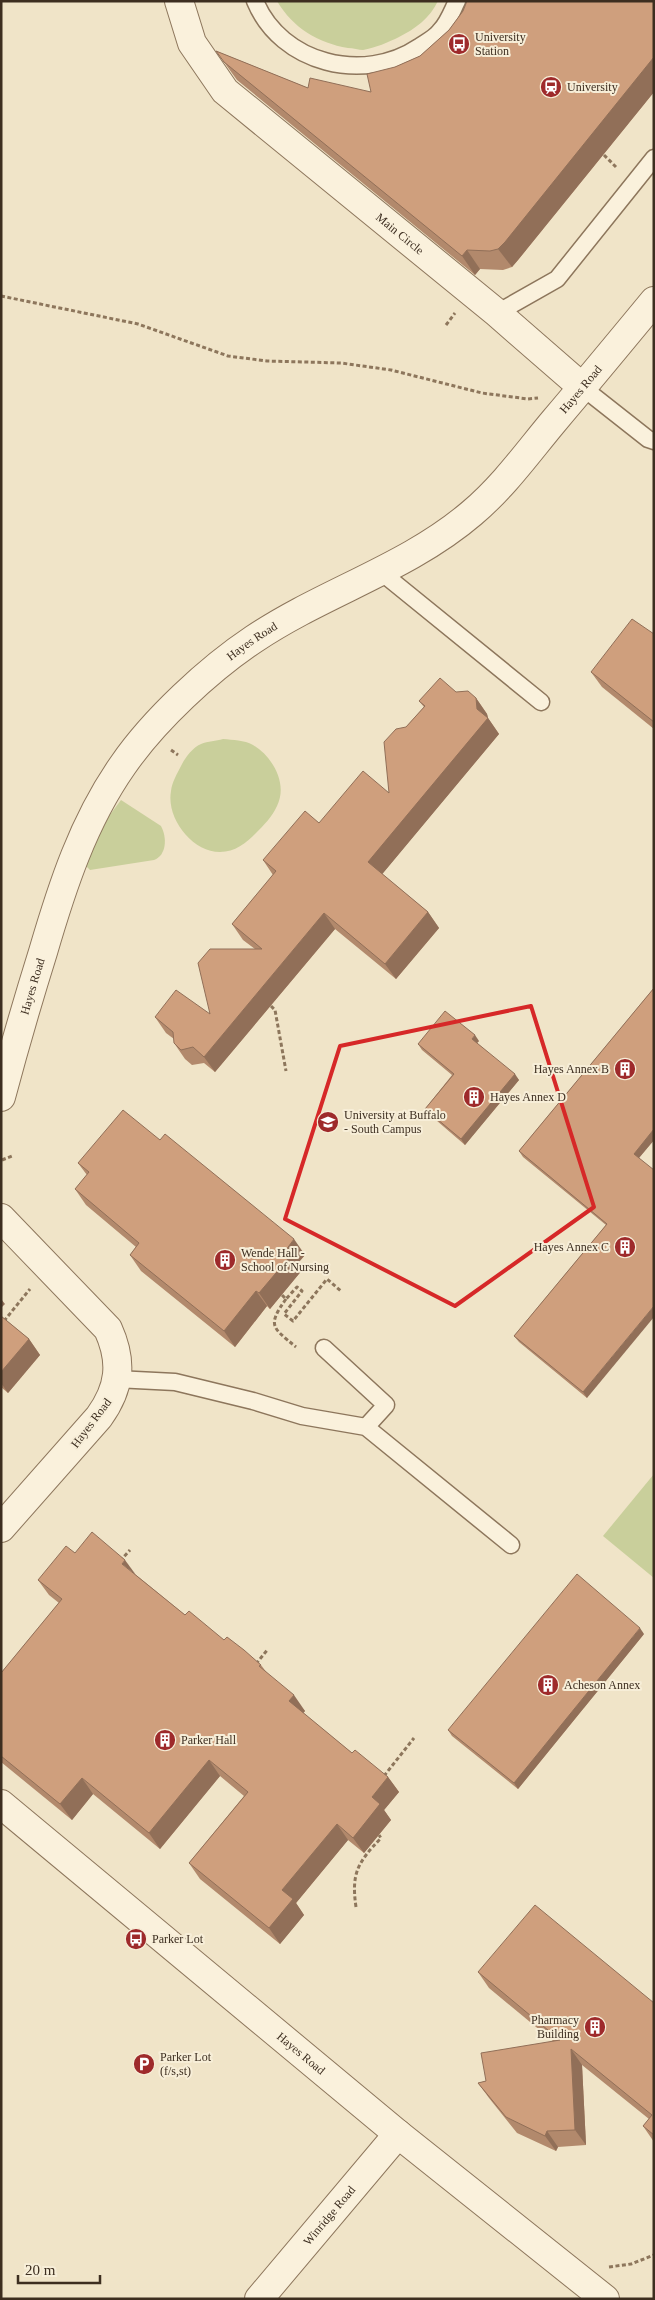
<svg xmlns="http://www.w3.org/2000/svg" width="655" height="2300" font-family="Georgia,serif">
  <style>
    .grass { fill: #c9cf9b }
    .lines { fill: none; stroke-linecap: round; stroke-linejoin: round }
    .service-casing { stroke: #8d765c; stroke-width: 19 }
    .minor-casing { stroke: #8d765c; stroke-width: 30 }
    .path { stroke: #8d765c; stroke-width: 3; stroke-dasharray: 4 2.5; stroke-linecap: butt }
    .service { stroke: #faf1dc; stroke-width: 16 }
    .minor { stroke: #faf1dc; stroke-width: 28 }
    .wall { fill: #b2896c }
    .shaded-wall { fill: #916f58 }
    .building { fill: #cf9f7d; stroke: #916f58 }
    .marked { fill: none; stroke: #d62828; stroke-width: 4; stroke-linejoin: round }
    .labels { text-anchor: middle; dominant-baseline: central; stroke-width: 4; stroke-linejoin: round; paint-order: stroke }
    .poi-label { font-size: 12px; fill: #3d2e20; stroke: #f7eed8; text-anchor: start }
    .street-label { font-size: 12px; fill: #3d2e20; stroke: #f7eed8 }
  </style>
  <rect width="100%" height="100%" fill="#f0e4c8"/>
  <g class="grass">
    <path d="M277 1H438C430 18 415 29 399 37 389 42 375 48 363 50 359 50 353 48 348 48 318 43 293 28 277 1Z"/>
    <path d="M223 739C233 740 244 740 253 745 273 757 288 784 277 806 272 817 264 825 256 833 246 843 235 852 220 852 192 852 166 818 171 791 172 782 177 774 181 766 185 758 192 748 201 744 208 741 216 741 223 739Z"/>
    <path d="M121 800 161 826C167 837 167 855 154 860L90 870 85 865 109 816Z"/>
    <path d="M654 1474V1578L603 1536Z"/>
  </g>
  <g class="lines">
    <g class="service-casing">
      <g id="service">
        <path d="M255 1C281 64 364 84 419 47 426 42 435 38 440 31 448 23 452 11 457 1"/>
        <path d="M497 313 557 279 654 158"/>
        <path d="M582 387 648 439 654 441"/>
        <path d="M381 572 541 702"/>
        <path d="M324 1348 386 1405 366 1427"/>
        <path d="M116 1379 175 1382 253 1401 302 1416 366 1427 511 1545"/>
      </g>
    </g>
    <g class="minor-casing">
      <g id="minor">
        <path id="s1" d="M179 1 192 43 225 91 497 313 582 387"/>
        <path id="s2" d="M1 1097C14 1048 28 1000 43 952 62 887 83 822 123 765 154 720 209 669 254 639 324 592 408 568 472 513 504 486 528 452 554 421 588 381 621 341 654 301"/>
        <path d="M1 1218 108 1329C123 1362 120 1388 99 1417L1 1528"/>
        <path id="s3" d="M1 1804 398 2134 605 2299"/>
        <path id="s4" d="M259 2299 398 2134"/>
      </g>
    </g>
    <g class="path">
      <path d="M604 155 616 167"/>
      <path d="M1 296 138 324 228 356 267 361 341 363 391 370 482 393 528 399 538 398"/>
      <path d="M446 325 455 313"/>
      <path d="M171 750 178 755"/>
      <path d="M271 1006 275 1010 286 1071"/>
      <path d="M2 1160 12 1156"/>
      <path d="M282 1295 286 1299 297 1287 302 1291 284 1314 293 1321 327 1279 342 1292"/>
      <path d="M286 1299C267 1326 272 1327 296 1347"/>
      <path d="M4 1321 30 1289"/>
      <path d="M120 1561 130 1550"/>
      <path d="M256 1664 268 1649"/>
      <path d="M384 1776 414 1738"/>
      <path d="M356 1907C351 1873 358 1862 381 1838L379 1835"/>
      <path d="M609 2267 631 2264 654 2255"/>
    </g>
    <use href="#service" class="service"/>
    <use href="#minor" class="minor"/>
  </g>
  <g class="wall">
    <path d="M654 1V92L518 260 512 267 503 270 480 269 475 275 237 80 216 51 308 88 371 92 395 67 420 56 449 30 463 11Z"/>
    <path d="M654 634V729L602 687 591 672Z"/>
    <path d="M456 692 476 698 487 714 488 718 499 734 382 874 428 912 439 928 396 979 335 929 215 1072 204 1063 192 1065 185 1059 174 1043V1039L166 1033 155 1017 210 1014 255 949 243 940 232 924 273 875 263 860 319 823 389 793 406 727 424 707 419 701Z"/>
    <path d="M654 988V1140L639 1158 587 1398 519 1342 514 1336 606 1225 523 1157 519 1151Z"/>
    <path d="M479 1041 477 1043 519 1080 465 1145 429 1114 425 1109 452 1075 422 1050 418 1044Z"/>
    <path d="M160 1140 305 1255 298 1263 303 1269 270 1309 267 1306 235 1347 141 1271 130 1255 136 1247 86 1205 75 1189 87 1175 78 1163Z"/>
    <path d="M1 1316 29 1339 40 1355 8 1393 1 1387Z"/>
    <path d="M75 1553 136 1575 185 1615 224 1640 261 1665 267 1673 305 1711 303 1713 352 1753 388 1777 399 1792 384 1810 391 1820 364 1853 348 1840 296 1903 304 1915 280 1944 200 1879 189 1863 244 1796 220 1776 160 1849 93 1794 72 1820 1 1762V1673L59 1603 49 1595 38 1580Z"/>
    <path d="M644 1634 518 1789 452 1736 448 1730Z"/>
    <path d="M478 1972 654 2003V2142L643 2126 649 2119 582 2065 586 2145 558 2147 556 2151 517 2133 489 2098 478 2083 486 2081 553 2041 489 1988Z"/>
  </g>
  <g class="shaded-wall">
    <path d="M654 57V92L518 260 512 267 498 249Z"/>
    <path d="M467 250 480 269 475 275 462 256Z"/>
    <path d="M476 698 487 714 488 718 499 734 379 878 368 862 477 709Z"/>
    <path d="M428 912 439 928 396 979 385 964Z"/>
    <path d="M324 913 335 929 215 1072 204 1057Z"/>
    <path d="M475 1035 479 1041 476 1044 472 1039Z"/>
    <path d="M515 1074 519 1080 465 1145 461 1139Z"/>
    <path d="M654 1129V1140L638 1159 634 1154Z"/>
    <path d="M294 1239 305 1255 298 1263 303 1269 270 1309 259 1293 286 1250Z"/>
    <path d="M256 1291 267 1306 235 1347 224 1331Z"/>
    <path d="M1 1299 5 1304 1 1308Z"/>
    <path d="M654 1306V1317L587 1398 583 1392Z"/>
    <path d="M29 1339 40 1355 8 1393 1 1383V1372Z"/>
    <path d="M125 1560 136 1575 122 1564Z"/>
    <path d="M640 1628 644 1634 518 1789 514 1783Z"/>
    <path d="M294 1695 305 1711 300 1717 289 1701Z"/>
    <path d="M209 1760 220 1776 160 1849 149 1833Z"/>
    <path d="M388 1777 399 1792 384 1810 391 1820 364 1853 353 1838 372 1797Z"/>
    <path d="M82 1778 93 1794 72 1820 60 1804Z"/>
    <path d="M337 1824 348 1840 296 1903 304 1915 280 1944 269 1928 282 1890Z"/>
    <path d="M571 2049 582 2065 586 2145 575 2130Z"/>
    <path d="M547 2131 558 2147 556 2151 545 2136Z"/>
  </g>
  <g class="building">
    <path d="M467 1H654V57L505 242 498 249 490 251 467 250 462 256 224 62 216 51 308 88 310 78 371 92 367 74 395 67 420 56 449 30 463 11Z"/>
    <path d="M632 619 654 634V722L591 672Z"/>
    <path d="M440 678 456 692 468 691 476 698 477 709 488 718 368 862 428 912 385 964 324 913 204 1057 193 1047 181 1050 174 1043 173 1032 155 1017 176 990 210 1014 198 963 210 949H262L232 924 276 871 263 860 305 811 319 823 363 771 389 793 384 742 396 729 406 727 425 706 419 701Z"/>
    <path d="M654 988V1129L634 1154 654 1170V1306L583 1392 514 1336 607 1224 519 1151Z"/>
    <path d="M445 1011 475 1035 472 1039 515 1074 461 1139 425 1109 454 1074 418 1044Z"/>
    <path d="M123 1110 160 1140 165 1134 294 1239 286 1250 292 1254 259 1293 256 1291 224 1331 130 1255 139 1243 75 1189 89 1172 78 1163Z"/>
    <path d="M1 1316 29 1339 1 1372Z"/>
    <path d="M92 1532 125 1560 122 1564 185 1615 189 1611 224 1640 227 1637 244 1650 261 1665 259 1666 294 1695 289 1701 352 1753 355 1750 388 1777 372 1797 380 1804 353 1838 337 1824 282 1890 293 1899 269 1928 189 1863 248 1792 209 1760 149 1833 82 1778 60 1804 1 1756V1673L62 1599 38 1580 66 1546 75 1553Z"/>
    <path d="M577 1574 640 1628 514 1783 448 1730Z"/>
    <path d="M535 1905 654 2003V2135L643 2126 652 2115 571 2049 575 2130 547 2131 545 2136 506 2117 478 2083 486 2081 481 2053 560 2040 478 1972Z"/>
  </g>
  <path class="marked" d="M531 1006 594 1207 455 1306 285 1219 340 1046Z"/>
  <defs>
    <g id="bus-disc" transform="scale(1.125)"><circle r="9.5" fill="#9e2a2b" stroke="#f7eed8"/><path d="M-5-6H5V4H4V6H2V4H-2V6H-4V4H-5ZM-3.5-4V0h7V-4ZM-3.5 1.2v1.5H-2V1.2ZM2 1.2v1.5H3.5V1.2Z" fill="#fff"/></g>
    <g id="station-disc" transform="scale(1.125)"><circle r="9.5" fill="#9e2a2b" stroke="#f7eed8"/><path d="M-3-6H3Q5-6 5-4V2Q5 4 3 4L4.5 6H3L1.5 4h-3L-3 6H-4.5L-3 4Q-5 4-5 2V-4Q-5-6-3-6ZM-3.5-4v3h7v-3ZM-3.5 1v1.5H-2V1ZM2 1v1.5H3.5V1Z" fill="#fff"/></g>
    <g id="building-disc" transform="scale(1.125)"><circle r="9.5" fill="#9e2a2b" stroke="#f7eed8"/><path d="M-4-6H4V6H1V3H-1V6H-4ZM-2.5-4.3h1.7v1.8h-1.7ZM.8-4.3h1.7v1.8H.8ZM-2.5-1h1.7V.8h-1.7ZM.8-1h1.7V.8H.8Z" fill="#fff"/></g>
    <g id="university-disc" transform="scale(1.125)"><circle r="9.5" fill="#9e2a2b" stroke="#f7eed8"/><path d="M0-5L7-2L0 1L-7-2ZM-4 1L0 2.5L4 1V4Q0 6-4 4Z" fill="#fff"/></g>
    <g id="parking-disc" transform="scale(1.125)"><circle r="9.5" fill="#9e2a2b" stroke="#f7eed8"/><path d="M-3.5-5.5H1a3.5 3.5 0 0 1 0 7H-1V5.5H-3.5ZM-1-3.4V-.6H.8a1.4 1.4 0 0 0 0-2.8Z" fill="#fff"/></g>
  </defs>
  <g fill-rule="evenodd">
    <use href="#bus-disc" x="459" y="44"/>
    <use href="#station-disc" x="551" y="87"/>
    <use href="#building-disc" x="625" y="1069"/>
    <use href="#building-disc" x="474" y="1097"/>
    <use href="#university-disc" x="328" y="1122"/>
    <use href="#building-disc" x="625" y="1247"/>
    <use href="#building-disc" x="225" y="1260"/>
    <use href="#building-disc" x="548" y="1685"/>
    <use href="#building-disc" x="165" y="1740"/>
    <use href="#bus-disc" x="136" y="1939"/>
    <use href="#building-disc" x="595" y="2027"/>
    <use href="#parking-disc" x="144" y="2064"/>
  </g>
  <g class="labels">
    <g class="poi-label">
      <text x="475" y="37">University<tspan x="475" dy="14">Station</tspan></text>
      <text x="567" y="87">University</text>
      <text x="609" y="1069" text-anchor="end">Hayes Annex B</text>
      <text x="490" y="1097">Hayes Annex D</text>
      <text x="344" y="1115">University at Buffalo<tspan x="344" dy="14">- South Campus</tspan></text>
      <text x="609" y="1247" text-anchor="end">Hayes Annex C</text>
      <text x="241" y="1253">Wende Hall -<tspan x="241" dy="14">School of Nursing</tspan></text>
      <text x="564" y="1685">Acheson Annex</text>
      <text x="181" y="1740">Parker Hall</text>
      <text x="152" y="1939">Parker Lot</text>
      <text x="579" y="2020" text-anchor="end">Pharmacy<tspan x="579" dy="14">Building</tspan></text>
      <text x="160" y="2057">Parker Lot<tspan x="160" dy="14">(f/s,st)</tspan></text>
    </g>
    <g class="street-label">
      <text stroke="none"><textPath href="#s1" startOffset="328">Main Circle</textPath></text>
      <text stroke="none"><textPath href="#s2" startOffset="955">Hayes Road</textPath></text>
      <text stroke="none"><textPath href="#s2" startOffset="535">Hayes Road</textPath></text>
      <text stroke="none"><textPath href="#s2" startOffset="115">Hayes Road</textPath></text>
      <text transform="translate(91 1423) rotate(-53)">Hayes Road</text>
      <text stroke="none"><textPath href="#s3" startOffset="390">Hayes Road</textPath></text>
      <text stroke="none"><textPath href="#s4" startOffset="109">Winridge Road</textPath></text>
    </g>
  </g>
  <rect width="655" height="2300" fill="none" stroke="#3d2e20" stroke-width="5"/>
  <path d="M18 2275v8h82v-8" fill="none" stroke="#3d2e20" stroke-width="2.5"/>
  <text x="25" y="2275" font-size="15" fill="#3d2e20" stroke="#f7eed8" stroke-width="4" paint-order="stroke">20 m</text>
</svg>
